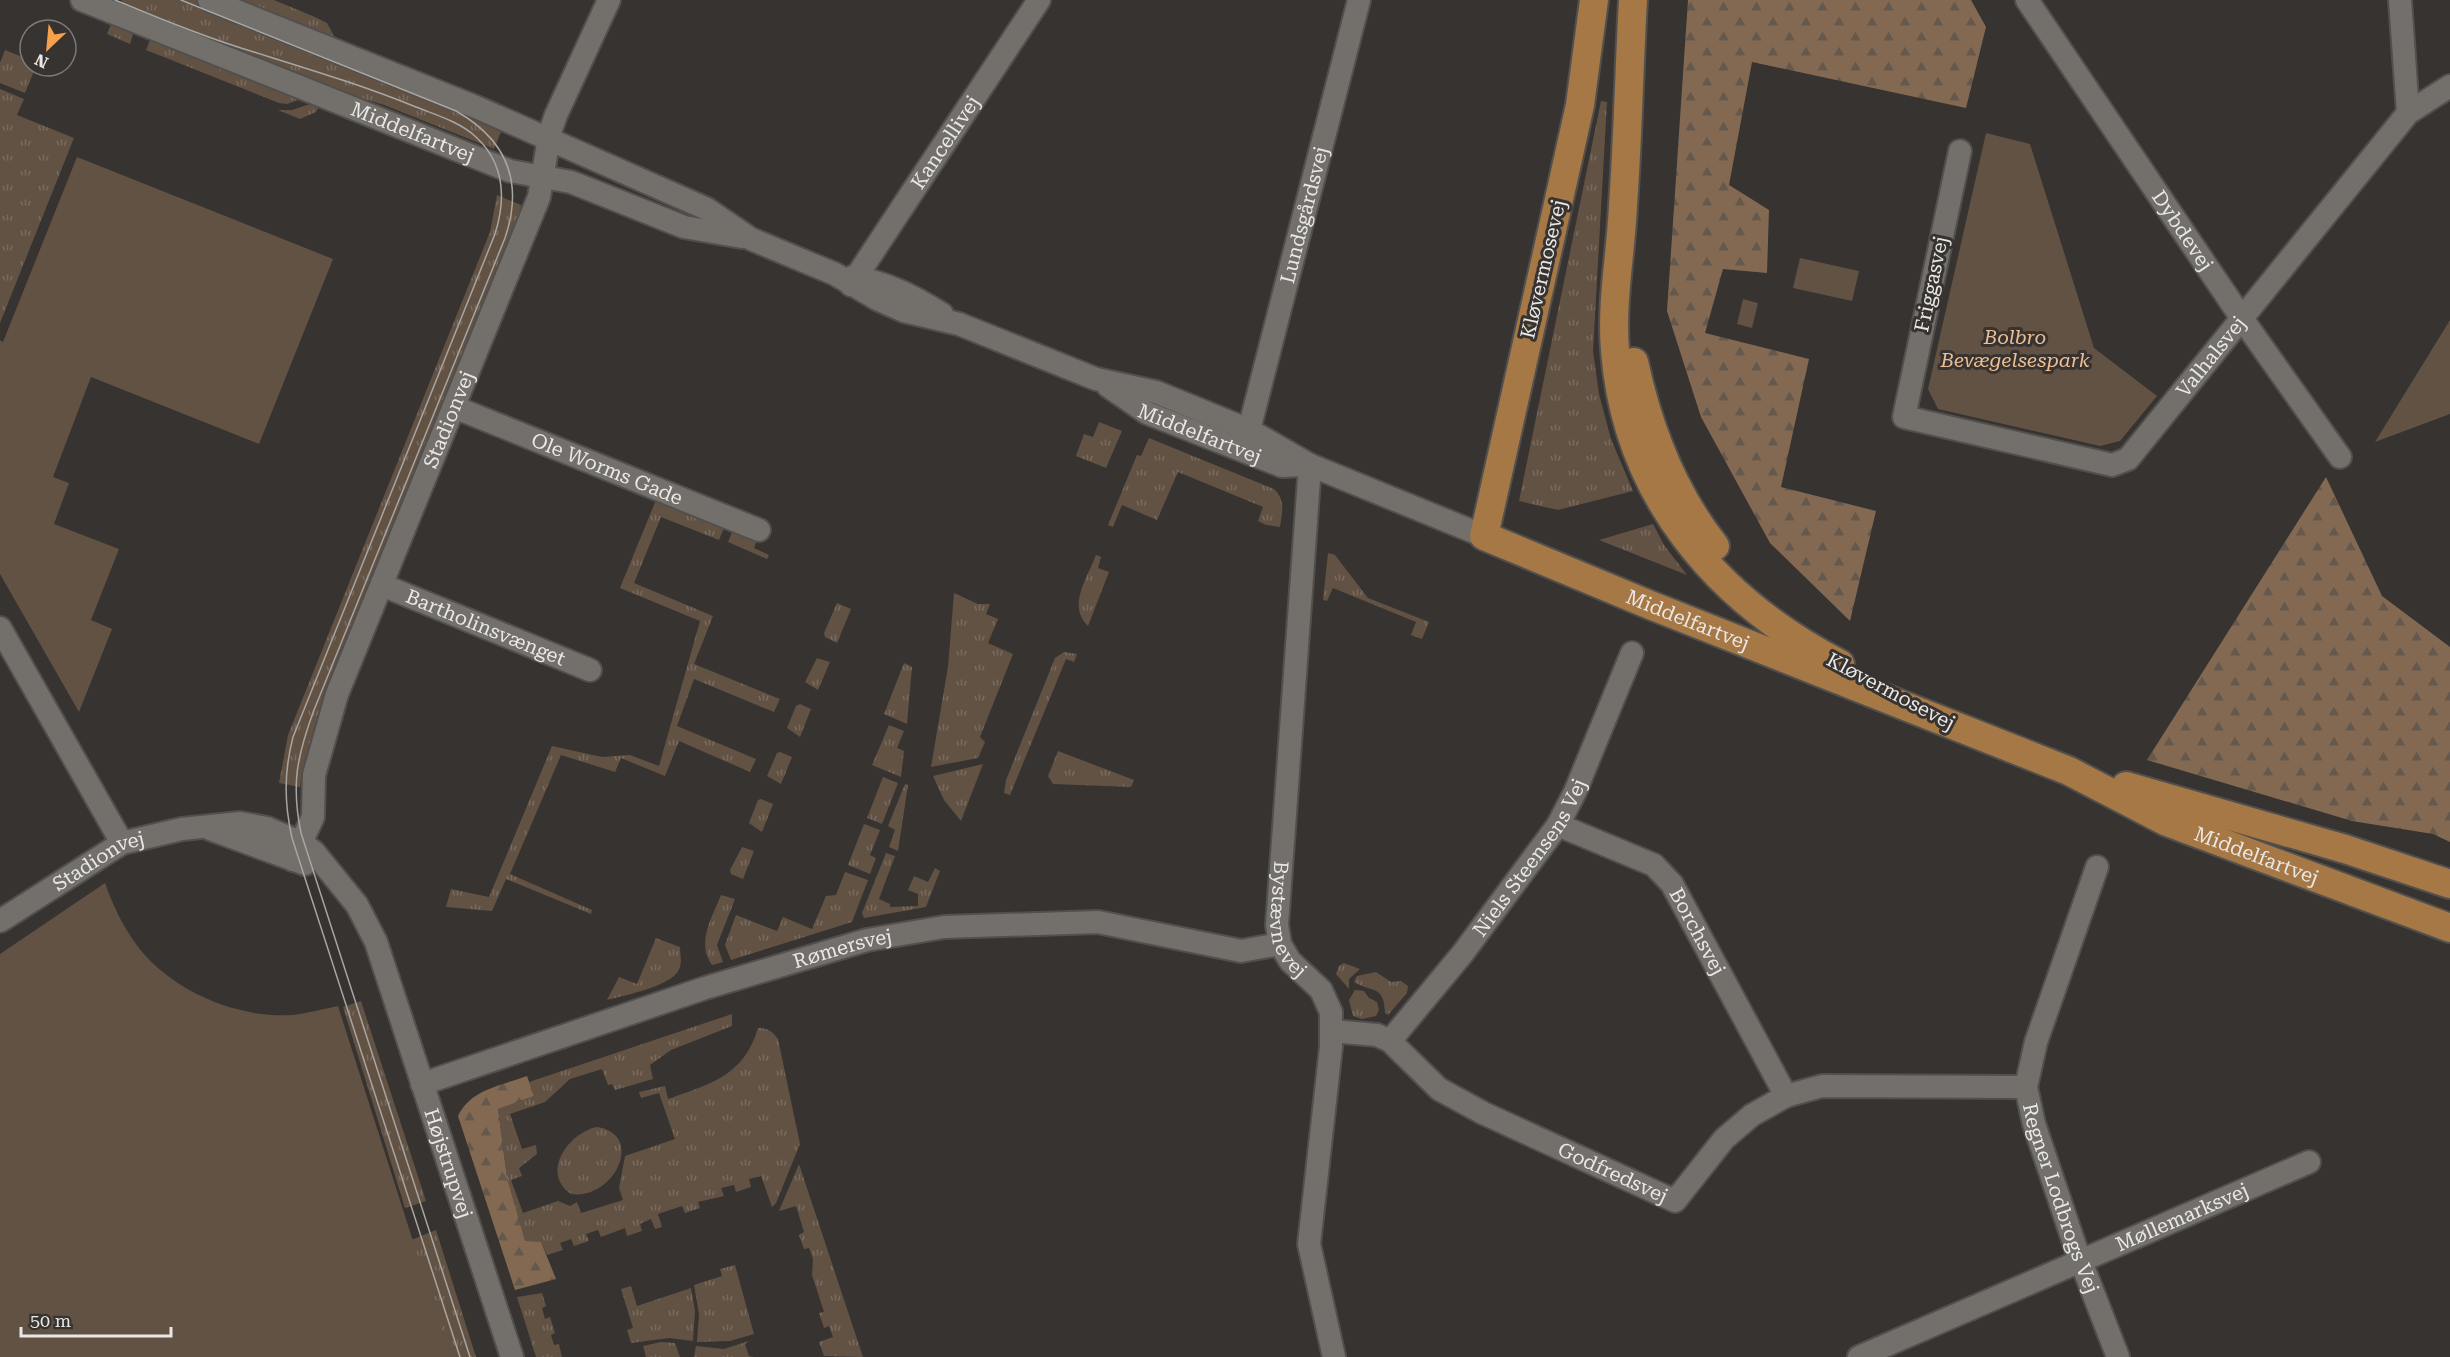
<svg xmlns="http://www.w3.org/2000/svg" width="2450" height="1357" font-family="'Roboto Serif',serif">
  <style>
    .grass { fill: url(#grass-tufts) }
    .forest { fill: url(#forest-firs) }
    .park { fill: #625244 }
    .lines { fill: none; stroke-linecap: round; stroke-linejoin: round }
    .minor-casing { stroke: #52504e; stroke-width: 26 }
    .major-casing { stroke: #52504e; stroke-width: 32 }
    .minor { stroke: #73706c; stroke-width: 22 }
    .major { stroke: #a57846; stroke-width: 28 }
    .tram { stroke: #a8a6a3; stroke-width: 1.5 }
    .labels { text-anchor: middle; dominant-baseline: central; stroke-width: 6; stroke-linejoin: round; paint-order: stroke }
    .street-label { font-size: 20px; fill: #eae8e6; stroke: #363330 }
    .park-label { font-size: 20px; font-style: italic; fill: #edbd93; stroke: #363330 }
  </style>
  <defs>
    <pattern id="grass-tufts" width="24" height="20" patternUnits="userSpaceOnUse" patternTransform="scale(1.5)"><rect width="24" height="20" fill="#625244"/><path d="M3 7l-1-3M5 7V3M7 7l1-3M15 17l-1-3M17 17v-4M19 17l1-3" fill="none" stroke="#796b5f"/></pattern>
    <pattern id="forest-firs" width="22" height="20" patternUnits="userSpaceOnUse" patternTransform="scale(1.5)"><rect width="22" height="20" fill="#846952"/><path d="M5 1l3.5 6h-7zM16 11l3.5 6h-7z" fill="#65584c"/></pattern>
  </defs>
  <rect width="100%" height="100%" fill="#363330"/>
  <g class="grass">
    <path d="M122 0H197L461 106 501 132 494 149 384 105 290 76 119 8Z"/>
    <path d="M226 0H274L315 17 327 23 340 47Z"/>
    <path d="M114 17 134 31 130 44 107 34Z"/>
    <path d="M150 40H172L309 96 287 104 279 103 146 50Z"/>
    <path d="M5 50 30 60V66H36L25 93 0 83V63Z"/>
    <path d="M0 89 24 99 17 115 74 138 0 323Z"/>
    <path d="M1601 101 1607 102 1593 351 1599 394 1611 439 1633 491 1558 510 1519 501Z"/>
    <path d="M310 104 319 106 316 112 300 119 278 110H292Z"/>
    <path d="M497 195 521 205 520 215 319 712 305 760 300 787 279 783 288 735 490 232Z"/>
    <path d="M1099 422 1122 431 1106 468 1076 456 1084 434 1093 437Z"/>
    <path d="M1149 438 1274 489C1286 500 1282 513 1280 527L1266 525 1258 521 1263 507 1178 472 1157 520 1122 505 1113 527 1108 525 1137 455 1141 456Z"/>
    <path d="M656 500 724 528 719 540 661 517 634 583 713 616 694 664 780 699 774 712 694 679 677 726 756 759 750 772 679 741 665 776 621 758 615 772 561 755 510 874 592 910 591 914 506 879 492 911 446 907 451 889 489 897 552 746 602 757 630 755 659 766 700 621 620 588Z"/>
    <path d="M1653 524 1664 545 1687 575 1599 540Z"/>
    <path d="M733 530 757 540 754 548 769 555 767 559 728 542Z"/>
    <path d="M1328 553 1335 555 1368 598 1429 622 1422 639 1411 635 1416 622 1333 588 1327 601 1323 600Z"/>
    <path d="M1096 555 1101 557 1098 568 1109 572 1088 626C1067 605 1087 579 1096 555Z"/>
    <path d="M954 593 978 604H990L986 614 998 619 988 643 1013 654 980 737 985 742 978 758 931 767 948 667Z"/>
    <path d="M837 603 851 609 837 643 825 637 824 633Z"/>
    <path d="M1064 652 1077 654 1074 662 1066 659 1010 795 1004 793 1006 780 1055 658Z"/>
    <path d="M817 658 830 662 818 690 805 682Z"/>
    <path d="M904 663 912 667 907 724 884 714Z"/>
    <path d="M800 704 811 709 800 737 787 728 796 706Z"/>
    <path d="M889 725 904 731 897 748 904 751 901 777 872 765Z"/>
    <path d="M1058 751 1134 780 1131 787 1053 784 1048 776Z"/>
    <path d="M780 752 792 757 781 784 767 776 777 753Z"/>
    <path d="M983 764 961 821 944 800 933 776Z"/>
    <path d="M883 777 898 783 882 824 867 818Z"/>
    <path d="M905 784 908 785 898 851 889 847 895 830 888 826Z"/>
    <path d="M761 799 773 804 762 832 749 823 758 800Z"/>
    <path d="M864 824 880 830 870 855 876 858 870 874 848 865Z"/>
    <path d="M742 847 754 851 743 879 731 874 730 870Z"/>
    <path d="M886 853 895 856 879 899 890 904V907L918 906V894L908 890 914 876 928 882 935 868 940 871 926 907 864 918 862 913Z"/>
    <path d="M845 872 868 880 852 922 731 960 725 945 736 915 777 931 783 917 812 929 826 896 836 895Z"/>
    <path d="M721 895 735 899 717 945 723 962 712 965C696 942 712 918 721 895Z"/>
    <path d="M656 938 680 947C680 954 682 961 680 967 675 986 625 995 607 1000L619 977 637 984Z"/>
    <path d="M1344 963 1360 969 1349 979V989L1336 974 1339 966Z"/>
    <path d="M1376 972 1391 982 1401 981 1408 986 1407 993 1388 1015 1385 1013C1384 984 1372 993 1354 982L1357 976Z"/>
    <path d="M1355 990 1364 991 1369 998 1377 1002 1379 1010 1376 1016 1362 1019 1353 1016 1349 1000Z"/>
    <path d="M361 1001 426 1201 405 1208 343 1007Z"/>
    <path d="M732 1014V1026L671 1050 650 1065 653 1079 615 1090 612 1084 608 1085 602 1069 570 1079 545 1102 510 1114 522 1149 536 1145 537 1154 519 1168 522 1176 511 1180 523 1213 558 1201 570 1206 577 1202 581 1213 623 1200 619 1188 625 1156 675 1139 659 1093 641 1098 639 1092 665 1086 668 1099C710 1084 744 1076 758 1028 768 1028 772 1031 778 1039L800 1144 776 1203 772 1207 761 1176 749 1179 751 1187 736 1192 734 1185 721 1188 724 1196 698 1202 700 1208 685 1213 682 1206 658 1214 662 1227 655 1229 651 1219 640 1224 642 1231 627 1236 625 1228 601 1237 598 1230 586 1234 589 1241 574 1246 571 1239 560 1243 563 1250 547 1255 541 1242H525L507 1178 498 1109 534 1096 529 1082Z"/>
    <path d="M597 1127C645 1134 615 1200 571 1194 539 1172 570 1132 597 1127Z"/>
    <path d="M799 1164 863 1357 824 1356 819 1342 833 1337 829 1326 824 1328 819 1313 824 1312 812 1275 813 1259 809 1248 804 1249 799 1235 804 1232 796 1206 779 1211Z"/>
    <path d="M436 1230 476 1357H449L411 1240Z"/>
    <path d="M735 1265 754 1334 730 1341 697 1342 699 1314 694 1285 722 1276 720 1269Z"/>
    <path d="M631 1286 637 1306 691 1288 695 1311 693 1341 669 1338 631 1343 627 1330 633 1328 621 1289Z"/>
    <path d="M542 1293 546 1306 542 1308 545 1319 550 1317 555 1333 551 1335 554 1345 559 1344 562 1357H536L517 1297Z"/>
    <path d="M749 1341 745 1344 749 1356 754 1357H694L696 1346 724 1349Z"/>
    <path d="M661 1342 675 1343 680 1357H646L643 1346Z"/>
  </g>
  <g class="forest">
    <path d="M1688 0H1971L1986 27 1966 108 1752 62 1729 185 1769 210 1767 273 1723 269 1705 333 1809 359 1781 487 1876 511 1850 621 1770 543 1701 417 1667 311Z"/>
    <path d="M2326 477 2382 596 2450 647V842L2433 834 2352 821 2147 760Z"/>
    <path d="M527 1076 534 1096 498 1109 507 1178 525 1241 541 1242 556 1279 515 1290 458 1116C471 1089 500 1086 527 1076Z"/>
  </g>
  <g class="park">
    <path d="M1986 133 2030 144 2094 348 2157 396 2120 441 2100 446 1938 409 1928 389Z"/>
    <path d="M77 157 333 259 259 444 91 377 53 477 69 483 54 524 119 549 91 620 112 629 79 712 0 574V340L3 342Z"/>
    <path d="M1800 258 1859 271 1852 301 1793 288Z"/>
    <path d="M1743 299 1758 303 1752 328 1737 324Z"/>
    <path d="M2450 320V414L2375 442Z"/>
    <path d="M105 883C113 905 122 925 136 944 169 990 237 1019 293 1015 307 1013 323 1009 338 1006L450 1357H0V954Z"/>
  </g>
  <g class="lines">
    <g class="minor-casing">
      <g id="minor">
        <path id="s1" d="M82 0 510 171 571 182 684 227 742 237"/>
        <path d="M209 0 476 107 707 209 751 239 835 274 877 299 904 311 959 324 1096 379 1156 392 1249 430 1310 465 1484 536"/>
        <path id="s2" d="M2027 0 2243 320 2340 457"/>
        <path d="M2400 0 2408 113"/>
        <path id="s3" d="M1960 151 1904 417 2112 465 2128 459 2408 113 2450 86"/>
        <path d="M852 277C886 282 913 296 942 314"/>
        <path id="s4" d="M851 285 1039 0"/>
        <path id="s5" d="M1108 386 1147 413 1282 466 1305 465"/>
        <path id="s6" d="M454 407 759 530"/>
        <path id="s7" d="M1249 430 1359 0"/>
        <path id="s8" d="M1310 465 1277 925 1280 944 1290 961 1321 990 1331 1012V1047L1309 1244 1334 1357"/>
        <path id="s9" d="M382 585 590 670"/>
        <path d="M0 628 122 843"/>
        <path id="s10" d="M1558 825 1654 865 1672 884 1786 1096"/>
        <path d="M210 829 305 864"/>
        <path id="s11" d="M293 860 313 817 314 775 337 694 539 197 550 132 556 115 609 0"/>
        <path id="s12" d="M2097 867 2036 1042 2026 1087 2034 1124 2075 1246 2118 1357"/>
        <path id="s13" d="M0 921 122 843 182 829 240 823 267 828 302 843 314 852 357 905 376 942 512 1357"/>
        <path id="s14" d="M1332 1031 1377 1035 1390 1041 1439 1089 1483 1113 1675 1201 1724 1139 1752 1115 1786 1096 1822 1086 2026 1087"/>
        <path id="s15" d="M1390 1041 1463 953 1558 825 1575 792 1632 653"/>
        <path id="s16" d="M422 1084 705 988 867 940 944 927 1098 922 1241 951 1280 944"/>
        <path id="s17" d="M1859 1357 2309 1162"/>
      </g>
    </g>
    <g class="major-casing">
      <g id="major">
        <path id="s18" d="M1594 0 1580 105 1484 536 1650 605 2069 771 2167 822 2450 928"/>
        <path d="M1633 0C1629 68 1628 137 1623 205 1621 253 1611 301 1615 350 1626 494 1715 599 1840 664"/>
        <path d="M1634 362C1648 427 1673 493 1715 546"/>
        <path d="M2126 786 2345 849 2450 884"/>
      </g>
    </g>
    <use href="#minor" class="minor"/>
    <use href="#major" class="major"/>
    <g class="tram">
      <path d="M115 0C156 17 196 34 238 47 298 66 357 83 416 107 436 115 460 122 476 137 505 164 506 199 495 234L293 737C284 772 284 802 292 838L460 1357"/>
      <path d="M181 0 456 111C507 140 524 182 505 238L314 710C297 756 291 784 301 833L470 1357"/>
    </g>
  </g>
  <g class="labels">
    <g class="street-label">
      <text stroke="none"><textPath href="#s1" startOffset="356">Middelfartvej</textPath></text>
      <text stroke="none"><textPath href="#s4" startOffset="171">Kancellivej</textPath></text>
      <text stroke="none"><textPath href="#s7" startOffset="222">Lundsgårdsvej</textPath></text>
      <text stroke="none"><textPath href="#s2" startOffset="278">Dybdevej</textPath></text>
      <text transform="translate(1543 269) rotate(-77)">Kløvermosevej</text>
      <text transform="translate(1931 284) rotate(-78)">Friggasvej</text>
      <text stroke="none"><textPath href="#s3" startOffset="634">Valhalsvej</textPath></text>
      <text stroke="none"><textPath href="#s11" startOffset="470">Stadionvej</textPath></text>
      <text stroke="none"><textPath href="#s5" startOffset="104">Middelfartvej</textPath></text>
      <text stroke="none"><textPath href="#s6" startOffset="165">Ole Worms Gade</textPath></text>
      <text stroke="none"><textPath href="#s18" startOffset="768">Middelfartvej</textPath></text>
      <text stroke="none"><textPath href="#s9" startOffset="112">Bartholinsvænget</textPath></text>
      <text transform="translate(1891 691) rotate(28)">Kløvermosevej</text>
      <text stroke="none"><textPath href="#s18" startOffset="1384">Middelfartvej</textPath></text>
      <text stroke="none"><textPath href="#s15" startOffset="231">Niels Steensens Vej</textPath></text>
      <text stroke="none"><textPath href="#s13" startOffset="116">Stadionvej</textPath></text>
      <text stroke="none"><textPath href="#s8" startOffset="458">Bystævnevej</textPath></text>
      <text stroke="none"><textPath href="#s10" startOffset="184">Borchsvej</textPath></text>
      <text stroke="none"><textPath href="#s16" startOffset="442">Rømersvej</textPath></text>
      <text stroke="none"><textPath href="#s13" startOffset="688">Højstrupvej</textPath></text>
      <text stroke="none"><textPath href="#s14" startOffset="321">Godfredsvej</textPath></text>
      <text stroke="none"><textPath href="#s12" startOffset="348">Regner Lodbrogs Vej</textPath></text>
      <text stroke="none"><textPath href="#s17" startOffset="352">Møllemarksvej</textPath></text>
    </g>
    <g class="park-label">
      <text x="2015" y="337">Bolbro<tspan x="2015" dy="23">Bevægelsespark</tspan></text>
    </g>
  </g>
  <g transform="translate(48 48) rotate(206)"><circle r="28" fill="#363330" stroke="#7e7b79" stroke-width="1.5"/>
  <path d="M0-4.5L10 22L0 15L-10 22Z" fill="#f7a14a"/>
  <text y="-9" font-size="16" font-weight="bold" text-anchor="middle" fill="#eae8e6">N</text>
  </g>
  <path d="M21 1327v9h150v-9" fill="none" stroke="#eae8e6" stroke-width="3"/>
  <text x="30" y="1327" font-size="18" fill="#eae8e6" stroke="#363330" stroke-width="4.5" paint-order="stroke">50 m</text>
</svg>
